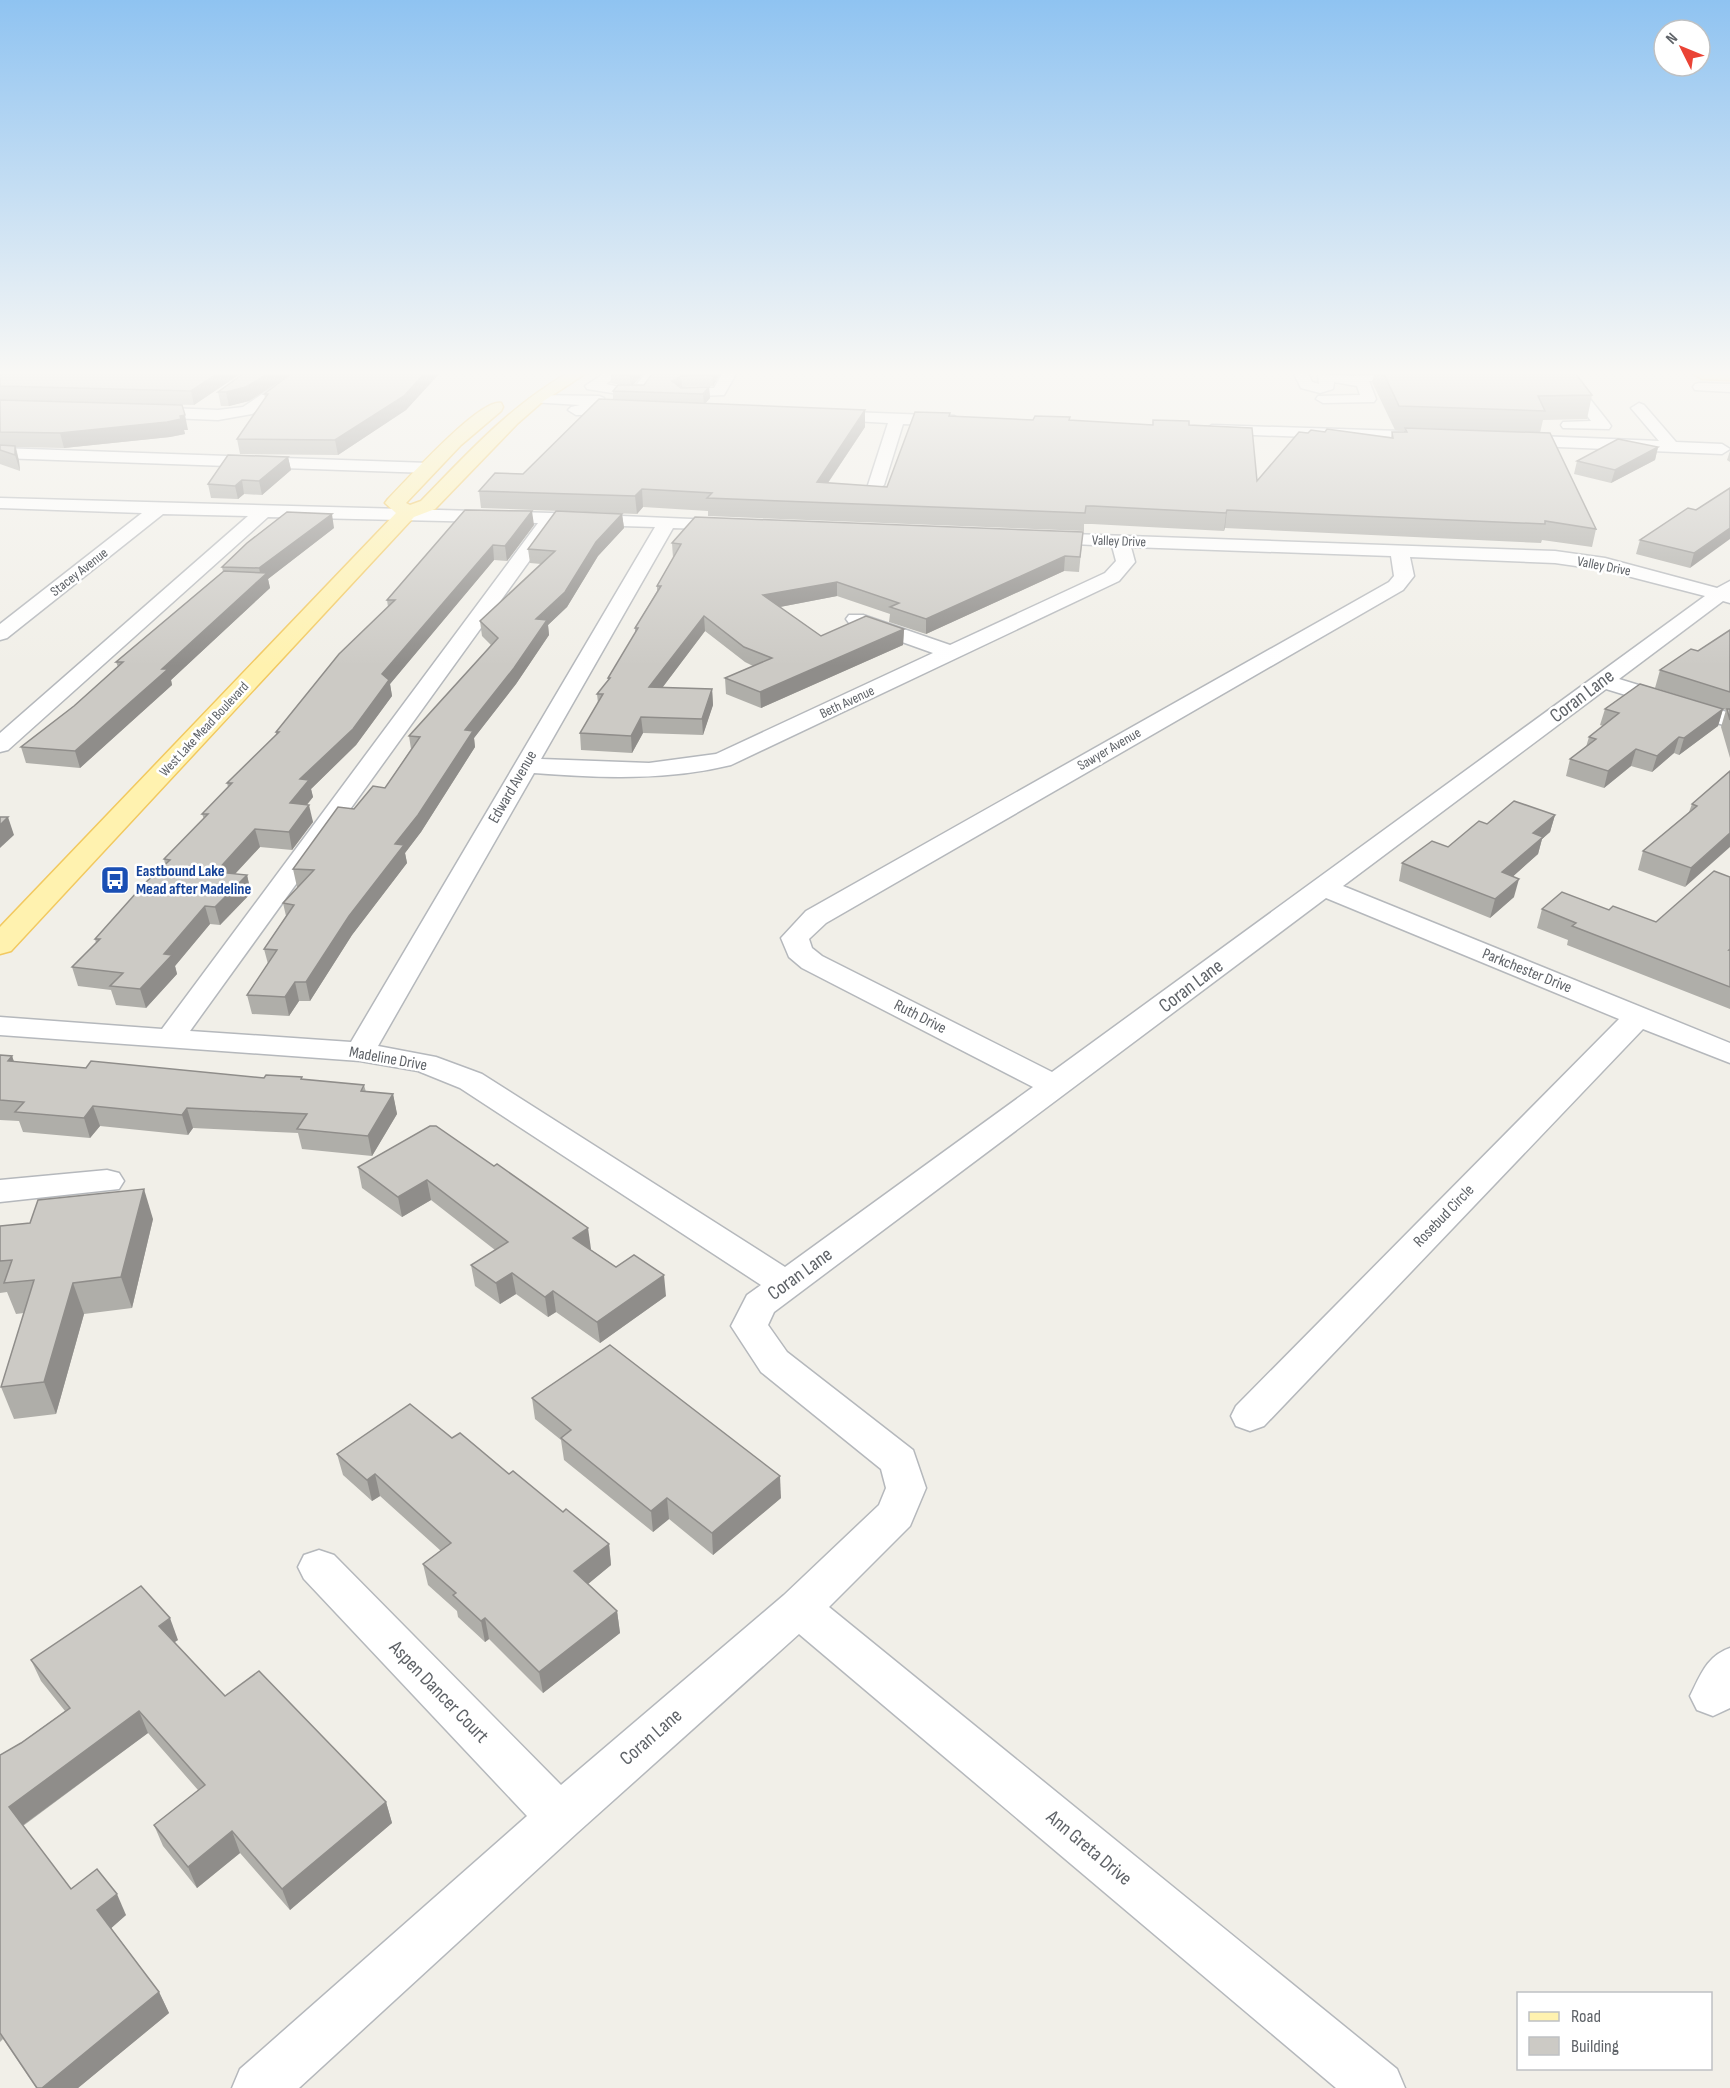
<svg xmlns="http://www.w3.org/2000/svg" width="1730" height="2088" font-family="'Sofia Sans Condensed',sans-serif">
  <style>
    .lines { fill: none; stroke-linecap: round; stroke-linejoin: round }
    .minor-casing { stroke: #b5b8bc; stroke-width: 3 }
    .major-casing { stroke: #f2c960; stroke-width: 3 }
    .minor { fill: #fff; fill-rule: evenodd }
    .major { fill: #fff2af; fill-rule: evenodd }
    .wall { fill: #afaea9 }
    .shaded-wall { fill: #8f8d8a }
    .building { fill: #cccac5; stroke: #8f8d8a; stroke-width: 1.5 }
    .labels { text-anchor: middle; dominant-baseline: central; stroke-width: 5; stroke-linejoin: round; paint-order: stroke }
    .far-street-label { font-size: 14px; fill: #5f6368; stroke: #fff }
    .street-label { font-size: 16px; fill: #5f6368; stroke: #fff }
    .transit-label { font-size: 16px; font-weight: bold; fill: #164399; stroke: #fff; text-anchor: start }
    .near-street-label { font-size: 20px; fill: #5f6368; stroke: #fff }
  </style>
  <rect width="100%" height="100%" fill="#f1efe8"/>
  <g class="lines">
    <g class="minor-casing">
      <g id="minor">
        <path d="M292 374H308L252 414 218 420 145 417 137 412 145 407 218 410 243 407Z"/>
        <path d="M603 374H620L606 384 632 390 645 374H659L644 394 639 395 632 392 625 395 587 389 585 386Z"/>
        <path d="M722 374H736L724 395 670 397 663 393 670 389 714 388Z"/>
        <path d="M1294 374H1308L1312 382 1319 384 1318 374 1352 376 1418 374 1421 377 1414 381H1369L1376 399 1374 402 1323 403 1316 399 1318 396 1360 395 1357 386 1334 382 1333 389 1320 393 1301 388Z"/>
        <path d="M1570 379 1575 380 1609 423 1611 426 1609 429 1563 428 1561 425 1563 422 1591 421 1566 387 1555 386 1553 383 1555 380Z"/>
        <path d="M1700 383 1730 384V392L1695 390 1693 387 1695 384Z"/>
        <path d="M536 395 599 396 604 398 605 404H630L638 409 630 414 576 415 568 410 571 407 580 405 531 402 529 399Z"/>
        <path d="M1639 403 1644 405 1676 442 1722 444 1730 449 1722 454 1515 445 1507 440 1515 435 1659 441 1631 408Z"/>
        <path d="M825 411 954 416 962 421 954 426 903 424 884 485 876 490 868 485 888 423 820 419 817 416Z"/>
        <path d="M1212 425 1431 432 1439 437 1431 442 1206 433 1204 430Z"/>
        <path d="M0 448 429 463 437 468 429 473 0 458Z"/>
        <path d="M0 498 551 513 738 521 741 525 732 530 673 528 541 759 649 763 716 754 933 653 849 623 846 619 849 615H863L950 645 1105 573 1116 561 1112 546 1037 542 1034 538 1043 533 1555 551 1605 558 1717 588 1730 581V603L1723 601 1619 679 1730 713V727L1606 689 1343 886 1730 1043V1063L1643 1029 1264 1426 1250 1431 1236 1426 1231 1416 1236 1406 1619 1019 1326 898 774 1312 768 1325 787 1352 913 1450 926 1488 910 1526 829 1607 1397 2069 1405 2088H1336L799 1634 577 1833 299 2088H232L240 2069 527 1816 304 1579 298 1567 304 1555 319 1550 334 1555 561 1785 784 1595 879 1505 886 1488 881 1469 761 1372 731 1326 747 1295 761 1285 460 1088 418 1071 360 1061 0 1035V1017L162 1029 538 523 268 517 8 750 0 752V733L248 516 163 514 7 638 0 640V624L142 513 0 508ZM556 524 655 527 351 1042 190 1031ZM1131 547 1391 556 1394 576 1389 582 806 911 781 938 789 957 802 968 1033 1087 785 1267 482 1074 436 1057 378 1046 534 773C600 778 666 781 731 765L1119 581 1135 562ZM1410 557 1555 563 1604 570 1705 596 1052 1072 822 956 812 948 809 939 826 923 1403 590 1414 576Z"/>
        <path d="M107 1170 119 1173 124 1181 119 1189 0 1202V1180Z"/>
        <path d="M1730 1648V1708L1713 1716 1697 1710 1690 1696C1701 1674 1707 1656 1730 1648Z"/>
      </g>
    </g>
    <g class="major-casing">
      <g id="major">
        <path d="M566 374H585L542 402 518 423 435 509 414 517 11 951 0 954V927L396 513 385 503 388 499C406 481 480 398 501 403L503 407 501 411 461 445 406 503 410 505 421 501C469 452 507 409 566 374Z"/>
        <path d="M1694 374H1730V380L1702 379Z"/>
      </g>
    </g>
    <use href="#minor" class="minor"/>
    <use href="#major" class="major"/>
  </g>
  <g class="wall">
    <path d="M0 374H240L194 405 0 400Z"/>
    <path d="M243 374H439L406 410 338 455 240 454 237 439 265 398 264 394 287 377 249 401 229 406H221L218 392Z"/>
    <path d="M611 374H643L633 385H644L652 374H720L713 386 681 387H709L710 398 705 403 865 427 828 483 887 487 950 416 1033 420H1070L1153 425V420L1189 425 1257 481 1308 433 1391 437 1392 432H1404V431L1395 430 1372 382 1374 374H1576L1592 395 1587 419 1543 420 1540 433 1596 529 1592 547 1542 540 1541 543 1225 528 1224 531 1092 524H1084V531L708 516V511L643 507 637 514 481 508 479 491 523 474 613 400V391L621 385 611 383Z"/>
    <path d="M0 400 188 430H184L185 434 170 437 64 448 16 447 19 461 20 471 0 464Z"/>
    <path d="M1658 447 1655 460 1611 483 1574 474 1577 461Z"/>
    <path d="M1730 451V462L1727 460Z"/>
    <path d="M288 457 291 470 262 495 244 494 238 499 211 498 208 484Z"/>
    <path d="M1730 488 1690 568 1636 554 1640 540 1696 510Z"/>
    <path d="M622 514 624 528 598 556 567 607 548 625 549 635 516 684 474 738 475 747 421 832 405 853 407 863 352 935 310 1001H299L289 1016 252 1014 247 995 268 964 264 949 286 916 283 903 299 887H297L293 869 354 809 385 788 411 749 409 736 491 645 482 636 480 621 541 564 530 563 528 549Z"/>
    <path d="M534 525 507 561 494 560 390 684 392 696 356 745 311 789 313 797 307 805 313 822 292 850 260 847 235 874 247 875 251 893 220 925 210 924 175 966 177 974 146 1008 116 1005 111 990 78 986 72 967 96 943 95 939 165 864 164 859 204 819 202 814 228 787 227 783 276 735V732L388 607 387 600Z"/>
    <path d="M334 528 268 579 270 588 171 680 172 685 80 768 26 763 21 747 74 706 118 667 116 662 223 572 222 567Z"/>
    <path d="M1083 532 1079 572 1064 571 926 634 889 622 890 614 837 596 780 607 821 636 904 629 903 645 761 708 726 694 725 678 753 666 745 662 705 631 662 688 712 689 713 705 703 735 643 733 632 753 581 750 580 733 598 703 597 694 608 681V678L635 633V628L657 591V586L673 558 672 543Z"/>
    <path d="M1730 630V758L1721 727 1726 710 1655 688 1660 670 1698 651Z"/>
    <path d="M1605 709H1723L1718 726 1679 755 1674 753 1652 772 1631 766 1604 788 1566 776 1570 759 1586 747 1589 737 1603 726 1600 725Z"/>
    <path d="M1730 771 1685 887 1638 870 1643 851 1689 812 1692 804Z"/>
    <path d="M1555 815 1550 832 1542 839 1538 854 1513 876 1514 897 1490 918 1399 881 1402 863 1448 847 1487 824Z"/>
    <path d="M1730 877V1009L1567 945 1568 940 1537 928 1542 909 1609 910 1656 922Z"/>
    <path d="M0 1055 12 1056 14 1062 86 1068 303 1080 364 1085 366 1092 393 1094 397 1114 372 1156 302 1149 298 1133 193 1128 188 1135 100 1126 90 1138 23 1132 19 1121 0 1120Z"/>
    <path d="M430 1126 591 1249H590L616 1267 666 1296 600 1343 556 1312 548 1317 516 1294 500 1304 475 1286 471 1265 495 1250 431 1200 402 1217 362 1188 358 1167Z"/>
    <path d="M153 1219 132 1308 84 1314 56 1414 14 1419 1 1387 24 1313 16 1314 7 1292 0 1293V1226Z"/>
    <path d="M532 1398 781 1498 713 1555 669 1519 653 1532 564 1460 561 1440 535 1419Z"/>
    <path d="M452 1438 509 1474 609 1544 611 1565 588 1584 617 1611 620 1633 543 1693 489 1639 485 1642 458 1617 457 1611 428 1585 423 1564 441 1551 380 1496 372 1501 343 1475 337 1454Z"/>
    <path d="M178 1640 174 1642 225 1696 386 1802 392 1823 290 1910 240 1853 197 1888 163 1846 154 1825 198 1790 148 1733 23 1826 71 1889 126 1915 111 1928 159 1992 169 2013 78 2088H36L3 2039 0 2042V1755L21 1743 65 1711 41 1681 31 1660Z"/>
  </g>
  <g class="shaded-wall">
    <path d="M217 374H240L194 405 191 391Z"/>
    <path d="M267 374H295L290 375 249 401 229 406 226 392Z"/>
    <path d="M424 374H439L406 410 338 455 335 440Z"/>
    <path d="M633 374H643L631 387 630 376Z"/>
    <path d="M713 374H720L713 386 712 375Z"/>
    <path d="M681 376 682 387 673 392 672 381Z"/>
    <path d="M709 387 710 398 704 405 703 394Z"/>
    <path d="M865 410V427L817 499V482Z"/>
    <path d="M185 415 188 430H184L185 434 170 437 64 448 60 433Z"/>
    <path d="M15 446 19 461 20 471 15 455Z"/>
    <path d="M1658 447 1655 460 1611 483 1615 470Z"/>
    <path d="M288 457 291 470 262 495 259 481Z"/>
    <path d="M242 480 244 494 238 499 235 486Z"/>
    <path d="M642 489 643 507 637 514 635 496Z"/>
    <path d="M1227 510 1225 528 1224 531 1226 513Z"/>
    <path d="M532 511 534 525 507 561 505 546Z"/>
    <path d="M332 514 334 528 268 579 270 588 171 680 172 685 80 768 75 751 162 669 261 578 259 568Z"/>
    <path d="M622 514 624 528 598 556 567 607 548 625 549 635 516 684 474 738 475 747 421 832 405 853 407 863 352 935 310 1001 306 982 395 844 465 730 536 619 596 542Z"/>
    <path d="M1730 528V539L1690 568 1694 553Z"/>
    <path d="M493 545 494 560 390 684 392 696 356 745 311 789 313 797 293 821 290 803 300 779 382 674Z"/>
    <path d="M1065 556 1064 571 926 634V619Z"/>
    <path d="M837 582V596L764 610 763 595Z"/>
    <path d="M704 616 705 631 650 704 649 687Z"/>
    <path d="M904 629 903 645 761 708 760 692Z"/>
    <path d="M712 689 713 705 703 735 702 719Z"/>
    <path d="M1723 709 1718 726 1679 755 1684 738Z"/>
    <path d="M641 717 643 733 632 753 631 736Z"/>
    <path d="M1679 737 1674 753 1652 772 1657 756Z"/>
    <path d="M1636 749 1631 766 1604 788 1608 771Z"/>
    <path d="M309 805 313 822 292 850 289 832Z"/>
    <path d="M1555 815 1550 832 1542 839 1538 854 1498 890 1502 872 1533 833Z"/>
    <path d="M8 817 14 835 0 848V825Z"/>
    <path d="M255 829 260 847 220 890 216 872Z"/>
    <path d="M1730 833V847L1685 887 1691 868Z"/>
    <path d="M247 875 251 893 220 925 215 907Z"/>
    <path d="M1519 879 1514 897 1490 918 1495 899Z"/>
    <path d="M205 906 210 924 175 966 177 974 146 1008 140 989 164 954Z"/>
    <path d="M295 982 299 1001 289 1016 285 997Z"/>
    <path d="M12 1056 19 1076 8 1061Z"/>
    <path d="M393 1094 397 1114 372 1156 368 1136Z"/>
    <path d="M93 1106 100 1126 90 1138 84 1118Z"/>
    <path d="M187 1108 193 1128 188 1135 182 1115Z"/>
    <path d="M427 1180 431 1200 402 1217 398 1197Z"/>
    <path d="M144 1189 153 1219 132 1308 121 1277Z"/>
    <path d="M588 1228 591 1249 576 1258 573 1238Z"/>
    <path d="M512 1273 516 1294 500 1304 496 1283Z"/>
    <path d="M664 1275 666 1296 600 1343 597 1322Z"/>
    <path d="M73 1283 84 1314 56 1414 44 1382Z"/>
    <path d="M553 1291 556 1312 548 1317 545 1297Z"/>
    <path d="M375 1474 380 1496 372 1501 367 1480Z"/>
    <path d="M780 1476 781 1498 713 1555 712 1533Z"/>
    <path d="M667 1498 669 1519 653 1532 651 1511Z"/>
    <path d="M609 1544 611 1565 577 1593 574 1571Z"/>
    <path d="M617 1611 620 1633 543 1693 539 1672Z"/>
    <path d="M170 1618 178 1640 167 1647 159 1626Z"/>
    <path d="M485 1618 489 1639 485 1642 481 1621Z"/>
    <path d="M139 1711 148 1733 19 1828 9 1807Z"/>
    <path d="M386 1802 392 1823 290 1910 282 1889Z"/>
    <path d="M232 1831 240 1853 197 1888 188 1867Z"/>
    <path d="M117 1894 126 1915 108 1931 97 1910Z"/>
    <path d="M159 1992 169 2013 78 2088H42Z"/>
  </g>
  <g class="building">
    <path d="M0 374H217L191 391 0 386Z"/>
    <path d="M243 374H267L246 387 226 392H218Z"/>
    <path d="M291 374H424L404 396 335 440 237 439 268 394H264Z"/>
    <path d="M619 374H633L630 376Z"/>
    <path d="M652 374H713L712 375 681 376 672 381 681 388 709 387 703 394 613 391 618 385H644Z"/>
    <path d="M1384 374H1576L1592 395 1538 396 1545 411 1399 406Z"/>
    <path d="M599 399 865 410 817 482 887 487 915 412 950 413 949 416 1033 420 1035 416 1070 417 1069 420 1153 425V420L1189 421V425L1252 428 1257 481 1299 432 1308 433 1311 430 1325 432 1327 429 1393 438 1392 432H1407L1405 428 1550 433 1596 529 1545 521V524L1227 510 1226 513 1093 506H1086L1085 513 707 498 712 493 642 489 635 496 479 491 495 473 523 474Z"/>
    <path d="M0 400 182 405 185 415 180 416 181 419 167 422 60 433 0 432Z"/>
    <path d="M1618 439 1658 447 1615 470 1577 461Z"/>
    <path d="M0 445 15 446V455L0 450Z"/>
    <path d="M228 455 288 457 259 481 242 480 235 486 208 484Z"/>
    <path d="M1730 488V528L1694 553 1640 540 1688 508 1696 510Z"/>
    <path d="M465 510 532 511 505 546 493 545 382 674 389 680 353 729 300 779 309 780 290 803 309 805 289 832 255 829 216 872 247 875 215 907 205 906 164 954 172 955 140 989 110 986 123 973 72 967 100 939H95L145 883 170 860 164 859 208 814H202L232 783H227L279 732H276L339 654 395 600H387Z"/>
    <path d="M556 511 622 514 596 542 565 592 536 619 547 620 514 668 465 730 473 731 418 815 395 844 404 845 349 916 306 982H295L285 997 247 995 277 950 264 949 294 905 283 903 314 870 293 869 338 807 354 809 373 786 385 788 420 737 409 736 498 638 480 621 555 551 528 549Z"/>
    <path d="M287 512 332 514 259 568 222 567 247 543Z"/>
    <path d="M695 517 1083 532 1080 557 1065 556 926 619 890 607 899 603 837 582 763 595 821 636 866 616 904 629 760 692 725 678 772 658 744 647 704 616 649 687 712 689 702 719 641 717 631 736 580 733 603 694H597L610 678H608L638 628H635L661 586H657L681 544 672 543Z"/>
    <path d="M224 571 267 573 162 669H168L75 751 21 747 74 706 123 662H116Z"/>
    <path d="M1730 630V692L1660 670 1691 649 1698 651Z"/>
    <path d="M1640 684 1723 709 1684 738 1679 737 1657 756 1636 749 1608 771 1570 759 1596 739 1589 737 1619 713 1605 709Z"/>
    <path d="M1727 709H1730V720Z"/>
    <path d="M1730 771V833L1691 868 1643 851 1697 806 1692 804Z"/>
    <path d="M1514 801 1555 815 1533 833 1543 837 1502 872 1519 879 1495 899 1402 863 1432 841 1448 847 1479 821 1487 824Z"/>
    <path d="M0 817H8L0 825Z"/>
    <path d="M1714 871 1730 877V949L1729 950H1730V987L1572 926 1576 923 1542 909 1562 892 1609 910 1613 906 1656 922Z"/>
    <path d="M0 1055 12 1056 8 1061 86 1068 91 1061 264 1078 266 1075 302 1077 301 1079 364 1085 361 1091 393 1094 368 1136 297 1129 307 1114 187 1108 182 1115 93 1106 84 1118 15 1112 24 1102 0 1100Z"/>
    <path d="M430 1126H436L494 1166 497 1164 588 1228 573 1238 616 1267 634 1255 664 1275 597 1322 553 1291 545 1297 512 1273 496 1283 471 1265 508 1242 427 1180 398 1197 358 1167Z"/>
    <path d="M144 1189 121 1277 73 1283 44 1382 1 1387 34 1280 4 1283 12 1260 0 1261V1226L30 1223 38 1200Z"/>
    <path d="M610 1345 780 1476 712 1533 667 1498 651 1511 561 1438 571 1430 532 1398Z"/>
    <path d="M410 1404 452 1438 460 1433 509 1474 513 1471 563 1512 566 1509 609 1544 574 1571 617 1611 539 1672 485 1618 481 1621 453 1595 456 1593 423 1564 451 1543 375 1474 367 1480 337 1454Z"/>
    <path d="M141 1586 170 1618 159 1626 225 1696 259 1671 386 1802 282 1889 232 1831 188 1867 154 1825 205 1785 139 1711 9 1807 71 1889 97 1869 117 1894 97 1910 159 1992 42 2088H37L0 2033V1755L21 1743 70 1708 31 1660Z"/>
  </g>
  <linearGradient id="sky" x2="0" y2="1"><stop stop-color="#8fc3f1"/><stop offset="0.56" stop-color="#f9f8f5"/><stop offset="1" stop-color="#f9f8f5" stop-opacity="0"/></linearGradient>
  <rect width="1730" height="666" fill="url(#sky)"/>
  <defs>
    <g id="bus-square" transform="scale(1.5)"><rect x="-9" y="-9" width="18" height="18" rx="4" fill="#1a4fb4" stroke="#fff"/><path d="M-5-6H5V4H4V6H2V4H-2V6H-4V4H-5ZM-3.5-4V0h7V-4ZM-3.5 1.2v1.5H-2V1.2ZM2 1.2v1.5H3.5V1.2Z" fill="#fff"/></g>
  </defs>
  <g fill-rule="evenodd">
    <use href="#bus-square" x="115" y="880"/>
  </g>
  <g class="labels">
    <g class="far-street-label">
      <text transform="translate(1119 541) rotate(2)">Valley Drive</text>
      <text transform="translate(1604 566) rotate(11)">Valley Drive</text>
      <text transform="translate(79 572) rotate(-38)">Stacey Avenue</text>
      <text transform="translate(847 702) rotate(-25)">Beth Avenue</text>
      <text transform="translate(204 729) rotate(-47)">West Lake Mead Boulevard</text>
      <text transform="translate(1109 749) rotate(-30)">Sawyer Avenue</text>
    </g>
    <g class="street-label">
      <text transform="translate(513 787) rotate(-60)">Edward Avenue</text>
      <text transform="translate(1527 971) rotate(22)">Parkchester Drive</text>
      <text transform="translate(920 1017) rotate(27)">Ruth Drive</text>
      <text transform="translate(388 1059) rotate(10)">Madeline Drive</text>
      <text transform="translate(1444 1216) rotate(-46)">Rosebud Circle</text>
    </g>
    <g class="transit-label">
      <text x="136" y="871">Eastbound Lake<tspan x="136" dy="18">Mead after Madeline</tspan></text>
    </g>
    <g class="near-street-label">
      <text transform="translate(1582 696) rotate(-37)">Coran Lane</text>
      <text transform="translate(1191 986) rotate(-37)">Coran Lane</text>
      <text transform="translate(800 1274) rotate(-36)">Coran Lane</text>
      <text transform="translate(439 1692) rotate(46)">Aspen Dancer Court</text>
      <text transform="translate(651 1737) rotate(-41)">Coran Lane</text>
      <text transform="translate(1089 1848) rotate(40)">Ann Greta Drive</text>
    </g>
  </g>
  <rect x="1517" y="1992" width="195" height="78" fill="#ffffff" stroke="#bfc1c3" stroke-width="1.5"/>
  <rect x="1529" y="2012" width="30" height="9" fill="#fff2af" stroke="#bfc1c3" stroke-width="1.5"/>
  <text x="1571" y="2022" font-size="18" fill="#5f6368">Road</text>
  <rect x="1529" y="2037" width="30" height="18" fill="#cccac5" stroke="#bfc1c3" stroke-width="1.5"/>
  <text x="1571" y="2052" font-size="18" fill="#5f6368">Building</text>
  <g transform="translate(1682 48) rotate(313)"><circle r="28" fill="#ffffff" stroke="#bfc1c3" stroke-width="1.5"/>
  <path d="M0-4.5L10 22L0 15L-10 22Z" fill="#ea4335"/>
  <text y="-9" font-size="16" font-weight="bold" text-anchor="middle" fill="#5f6368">N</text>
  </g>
</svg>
